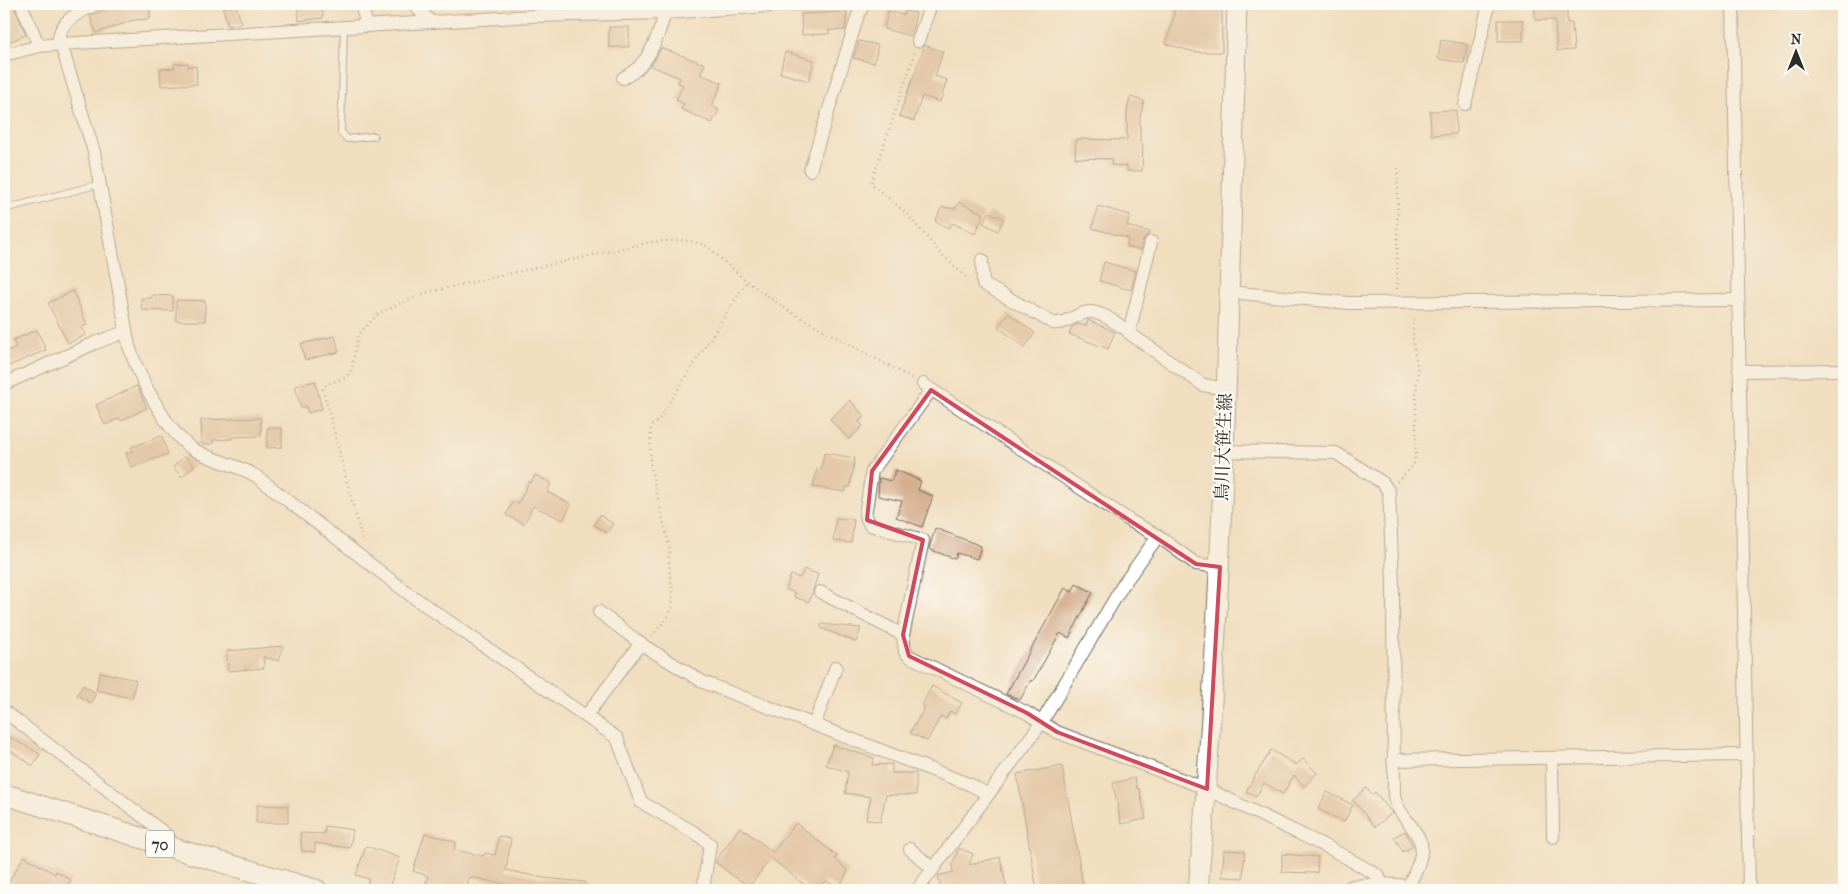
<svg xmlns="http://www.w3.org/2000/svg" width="1848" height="894" font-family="'IM FELL French Canon','Noto Serif JP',serif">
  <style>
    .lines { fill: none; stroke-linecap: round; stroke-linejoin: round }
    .stream { stroke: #5aadd5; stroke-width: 4.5 }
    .building { fill: #d5ae8e }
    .lane-casing { stroke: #706a5f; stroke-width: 8 }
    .street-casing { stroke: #706a5f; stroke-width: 14 }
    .secondary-casing { stroke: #706a5f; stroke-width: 21 }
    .primary-casing { stroke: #706a5f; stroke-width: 22 }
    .path { stroke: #706a5f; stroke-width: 2.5; stroke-dasharray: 1 4; stroke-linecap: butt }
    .lane { stroke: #fff; stroke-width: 6 }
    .street { stroke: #fff; stroke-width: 12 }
    .secondary { stroke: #fff; stroke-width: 19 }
    .primary { stroke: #fff; stroke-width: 20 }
    .marked { fill: none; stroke: #d1495b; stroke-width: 4; stroke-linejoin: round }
    .labels { text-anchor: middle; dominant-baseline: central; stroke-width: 4.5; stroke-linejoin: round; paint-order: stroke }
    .shield { fill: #fdfcf7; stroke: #6a6a68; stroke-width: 1 }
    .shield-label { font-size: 16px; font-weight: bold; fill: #2b2b2b }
    .street-label { font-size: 18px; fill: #2b2b2b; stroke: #fdfcf7 }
  </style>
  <rect width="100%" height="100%" fill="#fdfcf7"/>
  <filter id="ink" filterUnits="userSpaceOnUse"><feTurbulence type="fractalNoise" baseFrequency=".02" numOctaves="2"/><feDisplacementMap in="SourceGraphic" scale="10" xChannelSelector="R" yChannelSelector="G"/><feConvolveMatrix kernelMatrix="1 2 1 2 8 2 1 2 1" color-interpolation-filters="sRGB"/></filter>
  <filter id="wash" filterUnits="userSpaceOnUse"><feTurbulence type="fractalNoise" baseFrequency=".0096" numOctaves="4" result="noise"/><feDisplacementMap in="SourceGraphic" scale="20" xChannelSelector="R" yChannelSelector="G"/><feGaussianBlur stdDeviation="1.12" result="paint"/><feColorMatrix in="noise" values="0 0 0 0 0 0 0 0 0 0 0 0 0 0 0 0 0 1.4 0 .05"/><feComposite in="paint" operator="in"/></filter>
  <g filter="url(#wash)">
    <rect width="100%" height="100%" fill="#f0debf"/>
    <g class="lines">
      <path class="stream" d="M1843 4H1844"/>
    </g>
    <g id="blocks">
      <g class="building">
        <path d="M4 4H13L26 35 4 44Z"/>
        <path d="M119 4 150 5V19L134 20 96 33 90 16Z"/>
        <path d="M236 4 241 23 228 26 223 8Z"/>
        <path d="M297 4H322L323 18 299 21Z"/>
        <path d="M1174 4H1222V52H1195L1166 44 1174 16Z"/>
        <path d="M1535 4H1567V23H1572L1574 50 1557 51 1555 20H1535Z"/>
        <path d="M888 11 904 15 905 11 916 13 911 36 884 29Z"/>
        <path d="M847 12 845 30H829V34L802 35 801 14Z"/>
        <rect x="1498" y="20" width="25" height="21"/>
        <rect x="609" y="27" width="20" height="20"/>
        <path d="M1441 40 1467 44 1464 63 1438 59Z"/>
        <path d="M859 41 878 45 874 63 853 58Z"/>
        <path d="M925 45 943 52 935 76 947 80 940 102 922 96 914 121 899 116Z"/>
        <path d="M661 48 705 64 700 74 722 83 712 106 719 110 712 123 681 109 684 104 676 100 683 85 678 83 680 78 651 66Z"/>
        <path d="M785 52 814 60 809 81 780 73Z"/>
        <path d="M188 63V67L196 66 197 84 161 86 160 69 175 68 174 64Z"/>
        <path d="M1130 97 1144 101 1140 117V144H1143L1142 171H1127V166L1111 165 1112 159 1075 158 1076 139 1127 140V111Z"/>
        <path d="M1456 110V134L1431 135 1430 111Z"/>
        <path d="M959 202 984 214 975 234 952 223 949 228 935 221 942 207 955 209Z"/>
        <path d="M1098 206 1130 215 1127 226 1150 232 1143 240 1141 250 1127 247 1128 238 1092 228Z"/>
        <path d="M989 212 1004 219 998 231 983 223Z"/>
        <path d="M1104 262 1136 271 1131 290 1099 281Z"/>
        <path d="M73 291 87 325 82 327 86 335 68 343 48 303Z"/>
        <path d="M152 295 173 296V311L142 310 141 298H152Z"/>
        <path d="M176 300 205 301V321H176Z"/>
        <path d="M1008 313 1035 333 1025 347 998 327Z"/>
        <path d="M1088 320 1115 332 1108 349 1069 334 1072 327 1079 324 1086 326Z"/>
        <path d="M37 330 46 350 4 368V353L16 347 13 340Z"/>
        <path d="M335 336 339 352 305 360 301 344Z"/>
        <path d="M315 381 322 409 308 413 306 406 301 408 295 386Z"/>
        <path d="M137 386 147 408 121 421 120 418 105 425 96 405Z"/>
        <path d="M850 400 864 416 859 422 863 426 849 439 830 419Z"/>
        <path d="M261 418V436L232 437V439L213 440V444H202L201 420Z"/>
        <path d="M267 428H282V447L267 448Z"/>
        <path d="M162 436 168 454 131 467 126 453 133 451 131 447Z"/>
        <path d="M824 453 855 458 850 487H846L845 492 813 487 817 469 821 470Z"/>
        <path d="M185 456 194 466 182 477 173 467Z"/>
        <path d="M896 470 921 481 918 490 933 496 922 527 896 517 902 501 878 496 879 478 891 481Z"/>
        <path d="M535 475 551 483 547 492 571 504 563 520 533 506 524 524 506 515 513 501 518 504 529 482 531 483Z"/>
        <path d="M600 515 613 524 607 533 594 525Z"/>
        <path d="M836 518 854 520 851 543 833 541Z"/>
        <path d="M935 528 981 546 977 559 957 553 955 559 929 549Z"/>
        <path d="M804 569 818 574 809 602 794 597 795 593 786 589 791 575 800 578Z"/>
        <path d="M1076 584 1093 592 1069 638 1060 633 1033 681 1031 680 1020 700 1006 694 1065 588 1072 592Z"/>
        <path d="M822 624 861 628 856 642 821 628Z"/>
        <path d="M283 646 279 661 263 657 264 668 228 671 227 651Z"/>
        <path d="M100 672 136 680 132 698 96 690Z"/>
        <path d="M83 685 96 693 91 703 77 695Z"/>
        <path d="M932 686 962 703 955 714 950 711 946 719 941 716 927 741 910 733 925 707 922 705Z"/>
        <path d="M4 734 40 754 33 766 4 746Z"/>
        <path d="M833 745 874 758 872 765 892 764V773H916V795H886L880 822 866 819 871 797 845 793 848 772 826 765Z"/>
        <path d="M1271 750 1296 765 1303 759 1317 773 1304 787 1294 775 1283 794 1264 783 1256 797 1246 791Z"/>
        <path d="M1062 766 1084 890H1037L1017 774Z"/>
        <path d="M1135 778 1137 789 1139 788 1146 819 1121 824 1113 783Z"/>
        <path d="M1366 788 1372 795 1375 792 1392 813 1375 827 1353 800Z"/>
        <path d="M1327 792 1353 805 1344 822 1318 809Z"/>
        <path d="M257 805 288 806V823H256Z"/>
        <path d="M796 823 837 856 835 859 848 871 839 888 826 881 818 890H811L771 858 749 887 715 862 740 827 773 852Z"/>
        <path d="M325 826 353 830 350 848 315 843V852L302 851 300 833 324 834Z"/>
        <path d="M1405 831 1413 846 1403 852 1394 837Z"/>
        <path d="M425 833 456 842 454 850 484 856 485 853 495 855 499 836 511 839 506 870 543 878 585 882V890H508L509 885 469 877 466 890H424L428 876 413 871Z"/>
        <path d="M366 846 400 858 388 890 367 884 369 879 356 875Z"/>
        <path d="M959 848 973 854 969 865 1000 857 1007 890H941L938 876 953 872 952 865Z"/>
        <path d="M1224 850 1245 851 1243 878 1222 877Z"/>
        <path d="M1282 854 1318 857 1317 873 1282 872Z"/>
        <path d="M24 856 55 874 56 871 71 880 64 890H4Z"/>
      </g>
    </g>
  </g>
  <g filter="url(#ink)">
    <use href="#blocks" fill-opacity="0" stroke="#706a5f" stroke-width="1"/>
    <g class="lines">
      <g class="lane-casing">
        <g id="lane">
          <path d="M344 27 341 132 347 139 374 136"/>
          <path d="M4 209 100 184"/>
        </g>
      </g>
      <g class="street-casing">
        <g id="street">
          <path d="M21 4 39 46"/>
          <path d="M97 4C82 11 61 19 59 38L94 152 129 346C138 375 167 433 193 449 212 461 236 464 256 476L409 594 617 738 641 802 697 834 710 844 703 890"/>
          <path d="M361 4 367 26"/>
          <path d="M413 4 431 22"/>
          <path d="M1733 4 1749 890"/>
          <path d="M918 41 931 4"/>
          <path d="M4 55 39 46 61 44 532 16 665 13 799 4"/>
          <path d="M623 78C648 67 658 38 665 13"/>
          <path d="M1465 104 1489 4"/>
          <path d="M810 170 858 15 864 4"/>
          <path d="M1151 242 1129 333 1203 385 1226 389"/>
          <path d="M982 260 983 284 1053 323C1067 325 1077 312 1090 312 1103 312 1118 325 1129 331"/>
          <path d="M1228 292 1349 303 1738 300"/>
          <path d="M1739 371 1844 370"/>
          <path d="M4 384 95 343 125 332"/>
          <path d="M923 384 1132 522 1158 536"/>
          <path d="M931 390 872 471 866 509 865 515 870 525 923 540 903 635 905 652 909 656 1027 713 1057 732 1207 789 1331 849 1379 876 1382 888"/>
          <path d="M1224 451 1336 453 1383 483 1389 492 1393 582 1394 795C1397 815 1417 827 1421 844 1424 858 1412 877 1407 890"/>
          <path d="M820 592 903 635"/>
          <path d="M599 612 644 646 703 682 971 785 987 794"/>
          <path d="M4 711 167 835 176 849"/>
          <path d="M586 716 641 643"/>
          <path d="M814 725 836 667"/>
          <path d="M1552 758 1553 837"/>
          <path d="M1393 760 1746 755"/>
          <path d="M910 849 933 869 1042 722 1123 585 1158 536 1196 564 1220 567"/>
          <path d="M917 890 933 869"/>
        </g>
      </g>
      <g class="secondary-casing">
        <path id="secondary" d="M1198 890C1224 596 1229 299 1237 4"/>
      </g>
      <g class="primary-casing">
        <g id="primary">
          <path d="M4 794 176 849 317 890"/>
          <path d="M1353 890 1382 888 1410 890"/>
        </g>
      </g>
      <g class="path">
        <path d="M915 53 871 183 906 213 940 253 968 279"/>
        <path d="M1397 289 1398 165"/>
        <path d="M1397 482 1413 466 1416 455V393L1418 371 1413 342V316"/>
        <path d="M362 540 323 389 327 384 345 378 349 374 352 368 358 335 379 313 424 293 651 242 681 240 700 243 708 247 745 280 789 311 913 379"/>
        <path d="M652 636C658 629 665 622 669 614 679 598 665 569 670 550L650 464 651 426 657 422 747 281"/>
      </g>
      <use href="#lane" class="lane"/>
      <use href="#street" class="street"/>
      <use href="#secondary" class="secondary"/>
      <use href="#primary" class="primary"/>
    </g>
  </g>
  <path d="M0 0H1848V894H0ZM931 390 1196 564 1220 567 1207 789 1057 732 1027 713 909 656 903 635 923 540 867 520 872 471Z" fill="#f0debf" fill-opacity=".55" fill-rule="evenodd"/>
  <path class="marked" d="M931 390 1196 564 1220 567 1207 789 1057 732 1027 713 909 656 903 635 923 540 867 520 872 471Z"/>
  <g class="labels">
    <rect class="shield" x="146" y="830.5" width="28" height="27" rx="4"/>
    <g class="shield-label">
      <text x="160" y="844">70</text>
    </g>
    <g class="street-label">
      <text transform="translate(1224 447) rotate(-88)">鳥川大笹生線</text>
    </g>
  </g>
  <rect width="1848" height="894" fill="none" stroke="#fdfcf7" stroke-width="20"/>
  <g transform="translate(1796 52)" stroke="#fdfcf7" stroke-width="4" paint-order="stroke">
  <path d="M0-4L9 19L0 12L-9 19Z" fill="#2b2b2b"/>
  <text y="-8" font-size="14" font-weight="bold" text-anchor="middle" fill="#2b2b2b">N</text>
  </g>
</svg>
